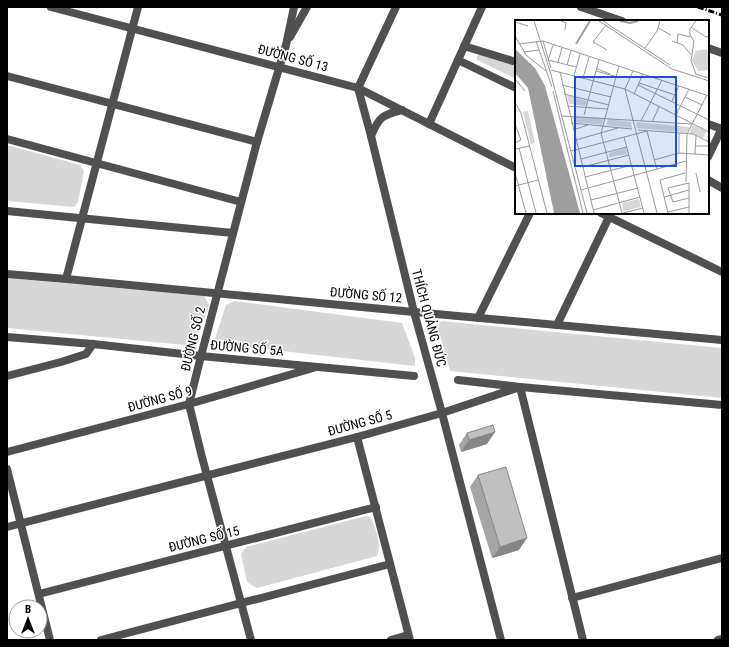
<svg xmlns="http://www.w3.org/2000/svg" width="729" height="647" font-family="'Roboto Condensed',sans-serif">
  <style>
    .green { fill: #d7d7d7 }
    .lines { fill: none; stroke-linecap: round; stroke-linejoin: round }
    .minor { stroke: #505050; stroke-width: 8 }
    .tertiary { stroke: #505050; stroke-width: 8 }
    .rail { stroke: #000; stroke-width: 3; stroke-dasharray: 6 2 1 2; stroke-linecap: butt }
    .wall { fill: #a5a5a5 }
    .shaded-wall { fill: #868686 }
    .building { fill: #c0c0c0; stroke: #868686 }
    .labels { text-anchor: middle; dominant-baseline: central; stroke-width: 3; stroke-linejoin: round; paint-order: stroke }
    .street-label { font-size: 13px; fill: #000; stroke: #fff }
    .inset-river { fill: none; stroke: #9e9e9e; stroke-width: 2 }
    .inset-road { fill: none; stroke: #999; stroke-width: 1 }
    .view { fill: #1d4ed8; fill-opacity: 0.15; stroke: #1d4ed8; stroke-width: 2 }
    .inset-edge { fill: none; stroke: #000; stroke-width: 2 }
  </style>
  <rect width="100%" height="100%" fill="#fff"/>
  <g class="green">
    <path d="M479 55H484L516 66V79L477 60V56Z"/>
    <path d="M7 145 80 165 84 171 78 202 74 207 7 201Z"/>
    <path d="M7 278 204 296 209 305 195 346 7 328Z"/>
    <path d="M235 301 402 323 415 358V366L220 344 215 339 226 305Z"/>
    <path d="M441 321 722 348V398L450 371 438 328Z"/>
    <path d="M366 516 370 517C374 522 379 539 379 546 379 550 378 553 377 556L257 588 247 582 241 554 246 547Z"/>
  </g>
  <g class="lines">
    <g class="minor">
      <path d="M51 7 358 88 396 7"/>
      <path d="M581 7 622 21"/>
      <path d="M290 37 307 7"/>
      <path d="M464 46 516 62"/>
      <path d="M708 48 722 53"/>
      <path d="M458 60 516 88"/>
      <path d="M7 76 257 142"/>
      <path d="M429 124 482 7"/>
      <path d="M708 124 722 129"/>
      <path d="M7 139 241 202"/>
      <path d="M708 157 722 128"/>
      <path d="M708 180 722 188"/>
      <path d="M7 211 233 233"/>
      <path d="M7 274 66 279 414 312 722 340"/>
      <path d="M66 279 138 7"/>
      <path d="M478 318 530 213"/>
      <path d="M557 325 609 217"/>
      <path d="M7 337 93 344 201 356 414 376"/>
      <path d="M7 376 61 362 86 354 93 344"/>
      <path d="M458 380 520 387 722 405"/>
      <path d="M520 387 583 640"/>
      <path d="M357 437 410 640"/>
      <path d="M7 452 189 404 313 368"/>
      <path d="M7 469 50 640"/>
      <path d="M7 527 357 437 442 413 520 387"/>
      <path d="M39 594 376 507"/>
      <path d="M572 598 722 558"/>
      <path d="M101 640 390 564"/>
      <path d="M251 640 202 457 189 404 201 356 257 142 286 45 294 7"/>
      <path d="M391 640 408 635"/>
      <path d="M718 640 722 639"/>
    </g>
    <g class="tertiary">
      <path d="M358 88 371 136 414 312 442 413 501 640"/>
      <path d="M358 88 516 168"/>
      <path d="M371 136C379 117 382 115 402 110"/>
      <path d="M601 213 722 272"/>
    </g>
    <path class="rail" d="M698 7 722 15"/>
  </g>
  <g class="wall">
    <path d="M467 433 487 444 461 452 459 445Z"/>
    <path d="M478 475 519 550 492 558 470 487Z"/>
  </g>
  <g class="shaded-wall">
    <path d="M495 432 487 444 461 452 469 440Z"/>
    <path d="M527 538 519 550 492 558 500 547Z"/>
  </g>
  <g class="building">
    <path d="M493 425 495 432 469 440 467 433Z"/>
    <path d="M506 467 527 538 500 547 478 475Z"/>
  </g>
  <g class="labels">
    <g class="street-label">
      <text transform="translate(293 58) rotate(15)">ĐƯỜNG SỐ 13</text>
      <text transform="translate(366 295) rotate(5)">ĐƯỜNG SỐ 12</text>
      <text transform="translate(429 318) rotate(75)">THÍCH QUẢNG ĐỨC</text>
      <text transform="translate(193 339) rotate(-76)">ĐƯỜNG SỐ 2</text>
      <text transform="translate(247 348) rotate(5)">ĐƯỜNG SỐ 5A</text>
      <text transform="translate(160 399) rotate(-15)">ĐƯỜNG SỐ 9</text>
      <text transform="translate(360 423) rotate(-15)">ĐƯỜNG SỐ 5</text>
      <text transform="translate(204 539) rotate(-14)">ĐƯỜNG SỐ 15</text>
    </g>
  </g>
  <g transform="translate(515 20)">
    <rect width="194" height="194" fill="#fff"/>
    <path d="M191 29 194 33V50L183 51 177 40 181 31ZM52 75 72 81 70 86 54 84ZM13 91 20 123 16 124 8 92ZM57 96 88 98 89 99 87 105 58 102ZM93 99 116 102 117 108 91 105ZM121 102 174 107 175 108 171 113 122 108ZM178 105 192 111 188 118 174 113ZM111 128 112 134 94 137V133ZM124 179 126 187 108 191 107 183Z" fill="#d7d7d7"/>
    <path d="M0 29 20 48 30 66 65 193H39L13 68 0 53Z" fill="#9e9e9e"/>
    <path class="inset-river" d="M105 1 115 3 123 1M61 24 75 1"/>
    <path class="inset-road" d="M19 1 35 51 72 193M46 1 51 3 50 10M84 1 157 49 194 61M88 1 155 45M0 2 13 6M91 5 78 22 92 30M176 7 191 17 194 16M143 8 156 15M0 16 11 35 31 51M21 21 37 67M28 21 36 48M157 21 168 25 176 35M162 23 163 14 175 17M4 24 28 21 194 76M38 25 33 40 61 47M130 28 142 11 145 1M9 32 24 30M43 42 47 28M52 45 56 31M104 46 86 113 107 193M82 49 95 54M36 50 110 69 194 112M81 51 103 57M118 51 110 69 142 193M45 52 79 193M180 54 194 58M181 54 176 41 179 21 175 15V9L181 1M59 56 65 34M68 58 74 37M0 59 10 71M124 63 160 75M47 65 96 77M123 65 194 100M38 71 68 193M49 74 94 85M119 74 128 54M170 77 187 85M157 81 164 66M0 82 6 93 32 193M52 86 92 89M69 95 84 40M161 95 174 69M47 96 177 104M126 101 147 60M137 102 144 87M56 103 117 109M0 104 6 120 0 123M58 110 73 105M123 110 178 114 194 122M132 111 142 150M109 117 129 193M61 120 103 108M181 126H194M4 128 21 193M0 129 15 126M56 131 132 111M164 133V113M180 134 181 116M66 139 112 127M139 140 164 133 194 135M68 147 114 135M0 153 11 193M181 153 185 172M70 157 117 145M171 162 172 114 192 75M0 166 23 160M66 170 171 141M149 177 174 170M174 178 158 182 153 168 174 163V193M76 180 123 168M78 190 125 177M153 192 174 187M108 193 128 188M153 193 145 160 170 153"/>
    <path class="view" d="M60 57H161V146H60Z"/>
    <rect width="194" height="194" class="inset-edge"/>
  </g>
  <rect width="729" height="647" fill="none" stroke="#000000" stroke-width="16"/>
  <g transform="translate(28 619)"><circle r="19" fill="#ffffff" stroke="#999999"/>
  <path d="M0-3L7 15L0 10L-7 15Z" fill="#000000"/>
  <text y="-6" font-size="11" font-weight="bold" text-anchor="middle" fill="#000000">B</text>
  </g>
</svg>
